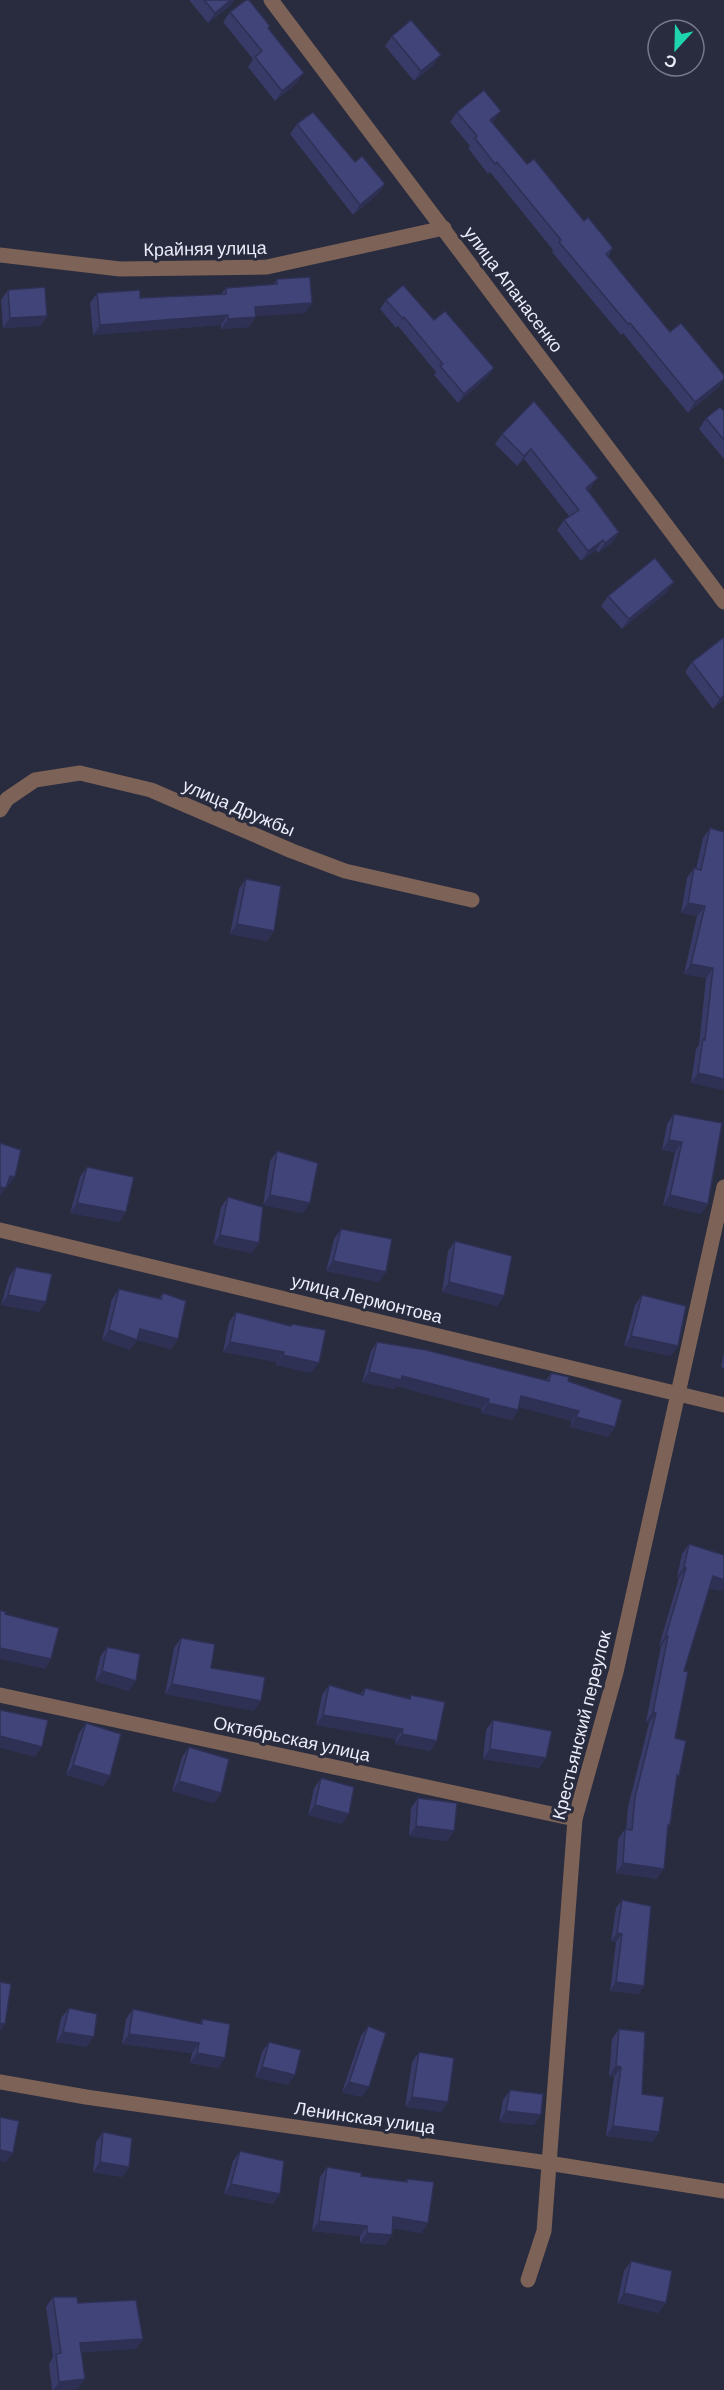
<svg xmlns="http://www.w3.org/2000/svg" width="724" height="2390" font-family="Barlow,sans-serif">
  <style>
    .lines { fill: none; stroke-linecap: round; stroke-linejoin: round }
    .minor { stroke: #7c6257; stroke-width: 15 }
    .wall { fill: #383a67 }
    .shaded-wall { fill: #2e3054 }
    .building { fill: #414478; stroke: #2e3054; stroke-width: 1.5 }
    .labels { text-anchor: middle; dominant-baseline: central; stroke-width: 6; stroke-linejoin: round; paint-order: stroke }
    .street-label { font-size: 18px; fill: #ebedfa; stroke: #292b3e }
  </style>
  <rect width="100%" height="100%" fill="#292b3e"/>
  <g class="lines">
    <g class="minor">
      <path d="M271 0 724 602"/>
      <path d="M0 255 120 269 267 267 444 228"/>
      <path d="M0 810 7 799 35 780 80 773 151 790 292 851 345 871 472 900"/>
      <path d="M0 1230 724 1405"/>
      <path d="M0 1695 575 1819"/>
      <path d="M0 2082 86 2097 548 2163 724 2191"/>
      <path d="M528 2280 544 2231 575 1819 616 1672 724 1187"/>
    </g>
  </g>
  <g class="wall">
    <path d="M189 0H234L230 6 208 23Z"/>
    <path d="M230 12 268 29 297 83 275 101 248 67 253 59 223 22Z"/>
    <path d="M392 36 434 65 414 81 385 46Z"/>
    <path d="M457 112 494 121 492 122 527 164 584 221 613 248 608 256 670 332 724 375V380L719 387 688 413 623 333 621 335 552 252 553 250 490 172 488 174 468 148 470 146 450 122Z"/>
    <path d="M297 124 355 162 385 184 378 194 353 215 290 134Z"/>
    <path d="M277 279 312 303 305 313 256 316 249 327 221 329V325L93 335 90 303 97 293 140 298 221 294 226 288 273 285Z"/>
    <path d="M8 290 47 316 40 326 3 328 1 300Z"/>
    <path d="M386 300 434 320 494 368 487 377 458 403 434 375 436 372 398 326 396 328 380 309Z"/>
    <path d="M534 401 591 488 588 491 619 532 612 543 598 553 596 550 581 561 557 530 564 520 569 516 524 459 517 466 495 444 502 434Z"/>
    <path d="M724 411V459L699 429 706 418Z"/>
    <path d="M667 592 622 629 601 606 608 596Z"/>
    <path d="M724 637V699L713 709 685 672 692 662Z"/>
    <path d="M710 828 724 1090 691 1083 696 1049 699 1045 706 978 684 974 697 916 681 913 687 878 694 868 696 869 703 838Z"/>
    <path d="M246 879 274 931 267 941 230 934 239 889Z"/>
    <path d="M674 1114 708 1204 701 1214 663 1205 675 1152 662 1150 667 1124Z"/>
    <path d="M277 1151 303 1213 263 1205 270 1161Z"/>
    <path d="M87 1167 126 1212 119 1222 70 1213 80 1177Z"/>
    <path d="M228 1197 252 1253 213 1245 221 1207Z"/>
    <path d="M341 1229 379 1282 326 1271 334 1239Z"/>
    <path d="M455 1241 504 1296 497 1306 442 1292 448 1251Z"/>
    <path d="M16 1267 46 1302 39 1312 1 1305 9 1277Z"/>
    <path d="M119 1289 159 1298 163 1293 178 1339 171 1349 137 1340 130 1350 102 1340 112 1299Z"/>
    <path d="M642 1295 671 1356 624 1346 635 1305Z"/>
    <path d="M236 1312 291 1326 292 1324 311 1373 276 1365 277 1362 223 1352 229 1322Z"/>
    <path d="M377 1342 546 1380 551 1373 568 1381 615 1427 608 1437 570 1427 572 1421 519 1407 518 1410 512 1420 481 1413 482 1409 396 1386 394 1389 362 1382 371 1351Z"/>
    <path d="M724 1353V1368L721 1367Z"/>
    <path d="M689 1544 724 1555V1588L722 1591 710 1588 684 1671 675 1738 676 1780 670 1825 668 1828 657 1879 616 1873 618 1839 625 1829H626L628 1807 649 1723 646 1722 661 1646H659L679 1578 677 1577 682 1554Z"/>
    <path d="M181 1638 254 1711 165 1694 174 1648Z"/>
    <path d="M107 1647 129 1691 95 1681 100 1657Z"/>
    <path d="M329 1685 360 1694 365 1688 409 1698 411 1695 437 1741 430 1751 395 1744 396 1739 316 1725 322 1695Z"/>
    <path d="M493 1720 546 1758 539 1768 483 1759 486 1730Z"/>
    <path d="M86 1723 110 1776 103 1786 66 1775 79 1733Z"/>
    <path d="M189 1747 221 1793 214 1803 172 1791 182 1757Z"/>
    <path d="M321 1778 342 1824 308 1815 314 1788Z"/>
    <path d="M418 1798 454 1831 447 1841 409 1836 411 1808Z"/>
    <path d="M622 1900 639 1994 610 1991 616 1942 611 1941 616 1908Z"/>
    <path d="M69 2008 87 2047 56 2042 61 2018Z"/>
    <path d="M133 2009 200 2023 202 2019 225 2058 218 2068 190 2063 192 2053 122 2044 126 2019Z"/>
    <path d="M368 2026 362 2097 342 2092 361 2036Z"/>
    <path d="M619 2029 642 2094 659 2132 652 2142 606 2136 614 2077 609 2076 612 2039Z"/>
    <path d="M269 2042 288 2085 255 2077 262 2052Z"/>
    <path d="M419 2052 448 2102 441 2112 405 2107 412 2062Z"/>
    <path d="M510 2090 541 2115 534 2125 499 2122 503 2100Z"/>
    <path d="M103 2132 129 2167 122 2177 93 2172 96 2142Z"/>
    <path d="M240 2151 280 2194 273 2204 224 2194 233 2161Z"/>
    <path d="M327 2167 361 2176 405 2182 407 2179 428 2223 421 2233 392 2228V2235L385 2245 360 2243V2236L312 2231 320 2177Z"/>
    <path d="M631 2261 659 2313 617 2303 624 2271Z"/>
    <path d="M53 2297 78 2303 143 2339 136 2349 81 2352 78 2389 52 2390 49 2364 53 2357 46 2307Z"/>
  </g>
  <g class="shaded-wall">
    <path d="M231 0H234L230 6 208 23 215 13Z"/>
    <path d="M441 55 434 65 414 81 421 71Z"/>
    <path d="M304 73 297 83 275 101 282 91Z"/>
    <path d="M501 111 494 121 483 130 490 120Z"/>
    <path d="M385 184 378 194 353 215 360 205Z"/>
    <path d="M312 303 305 313 248 317 255 307Z"/>
    <path d="M228 315 221 325 93 335 100 325Z"/>
    <path d="M47 316 40 326 3 328 10 318Z"/>
    <path d="M256 317 249 327 221 329 228 319Z"/>
    <path d="M494 368 487 377 458 403 464 394Z"/>
    <path d="M724 379 719 387 688 413 695 402Z"/>
    <path d="M531 449 524 459 517 466 524 456Z"/>
    <path d="M598 478 591 488 579 498 586 488Z"/>
    <path d="M619 532 612 543 598 553 605 543Z"/>
    <path d="M603 540 596 550 581 561 588 551Z"/>
    <path d="M674 582 667 592 622 629 629 619Z"/>
    <path d="M724 695V699L713 709 720 699Z"/>
    <path d="M688 903 705 906 697 916 681 913Z"/>
    <path d="M237 924 274 931 267 941 230 934Z"/>
    <path d="M691 964 713 968 706 978 684 974Z"/>
    <path d="M698 1073 724 1079V1090L691 1083Z"/>
    <path d="M669 1140 682 1142 675 1152 662 1150Z"/>
    <path d="M10 1176 15 1177 8 1187 3 1186Z"/>
    <path d="M0 1187 6 1188 0 1196Z"/>
    <path d="M270 1195 310 1203 303 1213 263 1205Z"/>
    <path d="M670 1195 708 1204 701 1214 663 1205Z"/>
    <path d="M77 1203 126 1212 119 1222 70 1213Z"/>
    <path d="M220 1235 259 1243 252 1253 213 1245Z"/>
    <path d="M333 1261 386 1272 379 1282 326 1271Z"/>
    <path d="M449 1282 504 1296 497 1306 442 1292Z"/>
    <path d="M8 1295 46 1302 39 1312 1 1305Z"/>
    <path d="M140 1329 178 1339 171 1349 137 1340 130 1350 102 1340 109 1330Z"/>
    <path d="M631 1336 678 1346 671 1356 624 1346Z"/>
    <path d="M230 1342 284 1352 277 1362 223 1352Z"/>
    <path d="M283 1355 319 1363 311 1373 276 1365Z"/>
    <path d="M369 1372 402 1376 489 1399 482 1409 396 1386 394 1389 362 1382Z"/>
    <path d="M521 1396 579 1411 572 1421 515 1406Z"/>
    <path d="M488 1403 518 1410 512 1420 481 1413Z"/>
    <path d="M576 1417 615 1427 608 1437 570 1427Z"/>
    <path d="M684 1567 686 1568 679 1578 677 1577Z"/>
    <path d="M713 1576 724 1580V1588L722 1591 706 1586Z"/>
    <path d="M666 1635 668 1636 661 1646H659Z"/>
    <path d="M0 1648 51 1659 45 1669 0 1659Z"/>
    <path d="M102 1671 136 1681 129 1691 95 1681Z"/>
    <path d="M172 1684 261 1701 254 1711 165 1694Z"/>
    <path d="M653 1712 656 1713 649 1723 646 1722Z"/>
    <path d="M323 1715 403 1729 396 1739 316 1725Z"/>
    <path d="M402 1734 437 1741 430 1751 395 1744Z"/>
    <path d="M0 1736 42 1747 35 1757 0 1748Z"/>
    <path d="M490 1749 546 1758 539 1768 483 1759Z"/>
    <path d="M73 1765 110 1776 103 1786 66 1775Z"/>
    <path d="M179 1781 221 1793 214 1803 172 1791Z"/>
    <path d="M315 1805 349 1814 342 1824 308 1815Z"/>
    <path d="M416 1826 454 1831 447 1841 409 1836Z"/>
    <path d="M623 1863 664 1869 657 1879 616 1873Z"/>
    <path d="M617 1933 622 1934 616 1942 611 1941Z"/>
    <path d="M616 1982 644 1986 639 1994 610 1991Z"/>
    <path d="M0 2023 5 2024 0 2032Z"/>
    <path d="M63 2032 94 2037 87 2047 56 2042Z"/>
    <path d="M129 2034 199 2043 192 2053 122 2044Z"/>
    <path d="M197 2053 225 2058 218 2068 190 2063Z"/>
    <path d="M616 2066 621 2067 614 2077 609 2076Z"/>
    <path d="M262 2067 295 2075 288 2085 255 2077Z"/>
    <path d="M349 2082 369 2087 362 2097 342 2092Z"/>
    <path d="M412 2097 448 2102 441 2112 405 2107Z"/>
    <path d="M506 2111 541 2115 534 2125 499 2122Z"/>
    <path d="M613 2126 659 2132 652 2142 606 2136Z"/>
    <path d="M0 2150 13 2153 6 2163 0 2161Z"/>
    <path d="M100 2162 129 2167 122 2177 93 2172Z"/>
    <path d="M231 2184 280 2194 273 2204 224 2194Z"/>
    <path d="M393 2217 428 2223 421 2233 386 2227Z"/>
    <path d="M319 2221 367 2226 360 2236 312 2231Z"/>
    <path d="M367 2233 392 2235 385 2245 360 2243Z"/>
    <path d="M624 2293 666 2303 659 2313 617 2303Z"/>
    <path d="M143 2339 136 2349 73 2353 80 2343Z"/>
    <path d="M85 2379 78 2389 54 2390 59 2382Z"/>
  </g>
  <g class="building">
    <path d="M204 0H231L215 13Z"/>
    <path d="M246 0H249L270 26 268 28 304 73 282 91 255 57 262 51 230 12Z"/>
    <path d="M411 20 441 55 421 71 392 36Z"/>
    <path d="M484 90 501 111 490 120 527 164 534 159 584 221 588 217 613 248 606 254 670 332 681 323 724 375V379L695 402 630 323 628 324 559 242 561 240 497 162 495 164 475 138 477 136 457 112Z"/>
    <path d="M313 112 355 162 362 156 385 184 360 205 297 124Z"/>
    <path d="M310 277 312 303 255 307 256 317 228 319V315L100 325 97 293 140 290V298L226 294V288L277 284V279Z"/>
    <path d="M403 285 434 320 445 311 494 368 464 394 440 366 443 364 404 317 403 319 386 300Z"/>
    <path d="M45 287 47 316 10 318 8 290Z"/>
    <path d="M534 401 598 478 586 488 619 532 605 543 603 540 588 551 564 520 579 510 531 449 524 456 502 434Z"/>
    <path d="M720 407 724 411V440L706 418Z"/>
    <path d="M655 558 674 582 629 619 608 596Z"/>
    <path d="M724 637V695L720 699 692 662Z"/>
    <path d="M710 828 724 832V1079L698 1073 703 1039 705 1040 713 968 691 964 705 906 688 903 694 868 701 870Z"/>
    <path d="M246 879 281 886 274 931 237 924Z"/>
    <path d="M674 1114 722 1123 708 1204 670 1195 682 1142 669 1140Z"/>
    <path d="M0 1143 21 1150 15 1177 10 1176 6 1188 0 1187Z"/>
    <path d="M277 1151 318 1163 310 1203 270 1195Z"/>
    <path d="M87 1167 134 1177 126 1212 77 1203Z"/>
    <path d="M228 1197 263 1207 259 1243 220 1235Z"/>
    <path d="M341 1229 392 1239 386 1272 333 1261Z"/>
    <path d="M455 1241 512 1256 504 1296 449 1282Z"/>
    <path d="M16 1267 52 1274 46 1302 8 1295Z"/>
    <path d="M119 1289 161 1299 163 1293 186 1301 178 1339 140 1329 137 1340 109 1330Z"/>
    <path d="M642 1295 686 1306 678 1346 631 1336Z"/>
    <path d="M236 1312 291 1326 292 1324 326 1330 319 1363 283 1355 284 1352 230 1342Z"/>
    <path d="M377 1342 426 1350 549 1381 551 1373 569 1377 568 1381 622 1400 615 1427 576 1417 579 1411 521 1396 518 1410 488 1403 489 1399 402 1376 401 1380 369 1372Z"/>
    <path d="M689 1544 724 1555V1580L713 1576 684 1671 688 1672 675 1738 686 1741 679 1776 677 1775 670 1825H668L664 1869 623 1863 625 1829 632 1830 635 1797 656 1713 653 1712 668 1636 666 1635 686 1568 684 1567Z"/>
    <path d="M0 1610 6 1612 5 1614 59 1628 51 1659 0 1648Z"/>
    <path d="M181 1638 215 1644 211 1668 265 1677 261 1701 172 1684Z"/>
    <path d="M107 1647 140 1654 136 1681 102 1671Z"/>
    <path d="M329 1685 363 1695 365 1688 410 1699 411 1695 445 1702 437 1741 402 1734 403 1729 323 1715Z"/>
    <path d="M0 1710 48 1720 42 1747 0 1736Z"/>
    <path d="M493 1720 552 1731 546 1758 490 1749Z"/>
    <path d="M86 1723 121 1734 110 1776 73 1765Z"/>
    <path d="M189 1747 229 1759 221 1793 179 1781Z"/>
    <path d="M321 1778 354 1787 349 1814 315 1805Z"/>
    <path d="M418 1798 457 1803 454 1831 416 1826Z"/>
    <path d="M622 1900 651 1906 644 1986 616 1982 622 1934 617 1933Z"/>
    <path d="M0 1982 11 1984 5 2024 0 2023Z"/>
    <path d="M69 2008 97 2014 94 2037 63 2032Z"/>
    <path d="M133 2009 202 2024V2019L230 2024 225 2058 197 2053 199 2043 129 2034Z"/>
    <path d="M368 2026 386 2033 369 2087 349 2082Z"/>
    <path d="M619 2029 645 2032 642 2094 664 2097 659 2132 613 2126 621 2067 616 2066Z"/>
    <path d="M269 2042 301 2050 295 2075 262 2067Z"/>
    <path d="M419 2052 454 2058 448 2102 412 2097Z"/>
    <path d="M510 2090 543 2094 541 2115 506 2111Z"/>
    <path d="M0 2117 19 2121 13 2153 0 2150Z"/>
    <path d="M103 2132 132 2138 129 2167 100 2162Z"/>
    <path d="M240 2151 284 2161 280 2194 231 2184Z"/>
    <path d="M327 2167 362 2173 361 2176 407 2182V2179L434 2182 428 2223 393 2217 392 2235 367 2233V2226L319 2221Z"/>
    <path d="M631 2261 672 2271 666 2303 624 2293Z"/>
    <path d="M53 2297H77L78 2303 136 2300 143 2339 80 2343 85 2379 59 2382 56 2354 61 2353Z"/>
  </g>
  <g class="labels">
    <g class="street-label">
      <text transform="translate(205 248) rotate(-1)">Крайняя улица</text>
      <text transform="translate(514 289) rotate(53)">улица Апанасенко</text>
      <text transform="translate(239 807) rotate(23)">улица Дружбы</text>
      <text transform="translate(367 1298) rotate(14)">улица Лермонтова</text>
      <text transform="translate(581 1725) rotate(-76)">Крестьянский переулок</text>
      <text transform="translate(292 1738) rotate(12)">Октябрьская улица</text>
      <text transform="translate(365 2117) rotate(8)">Ленинская улица</text>
    </g>
  </g>
  <g transform="translate(676 48) rotate(202)"><circle r="28" fill="#292b3e" stroke="#777989" stroke-width="1.5"/>
  <path d="M0-4.5L10 22L0 15L-10 22Z" fill="#1fd5b0"/>
  <text y="-9" font-size="16" font-weight="bold" text-anchor="middle" fill="#ebedfa">С</text>
  </g>
</svg>
